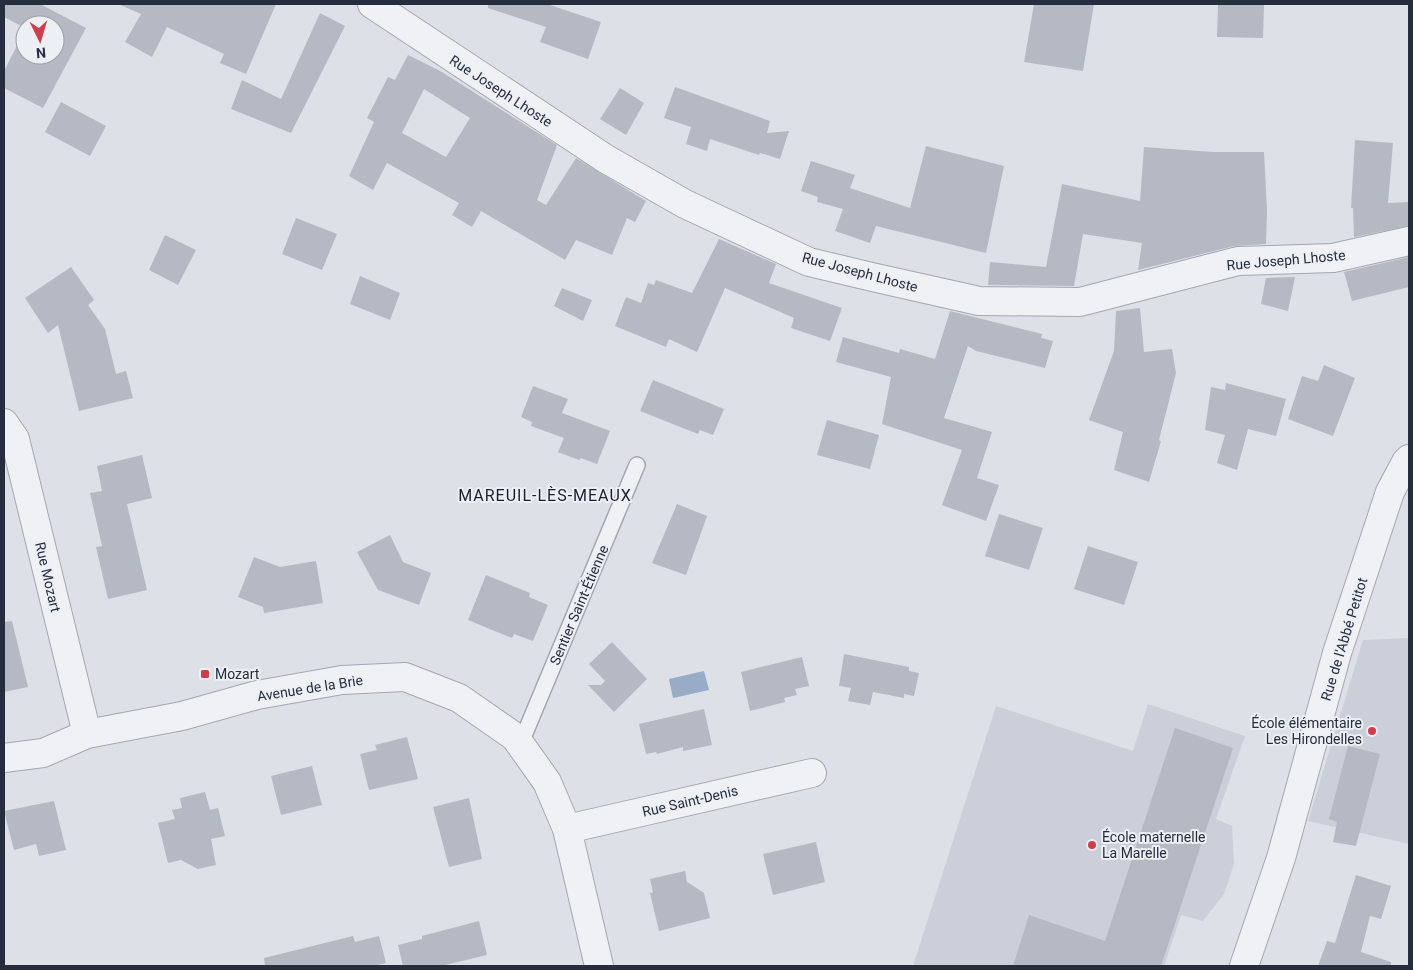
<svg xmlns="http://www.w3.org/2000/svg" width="1413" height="970" font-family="Roboto,sans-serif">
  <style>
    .built { fill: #cbcfd9 }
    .water { fill: #97acc7 }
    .building { fill: #b4b9c3; fill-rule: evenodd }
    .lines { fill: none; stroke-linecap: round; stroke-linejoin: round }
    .lane-casing { stroke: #a2a7b1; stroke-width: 18 }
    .street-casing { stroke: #a2a7b1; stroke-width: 30 }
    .lane { stroke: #eff1f5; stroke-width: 15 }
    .street { stroke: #eff1f5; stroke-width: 28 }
    .poi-dot { fill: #ce3f4d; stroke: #eceff4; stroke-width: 2 }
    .labels { text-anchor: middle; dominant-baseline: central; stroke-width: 4; stroke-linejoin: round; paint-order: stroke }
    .street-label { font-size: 14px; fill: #262d3d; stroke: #eceff4 }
    .poi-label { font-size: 14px; fill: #262d3d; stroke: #eceff4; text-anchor: start }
    .quarter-label { font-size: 16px; letter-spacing: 1px; fill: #191f2e; stroke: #eceff4 }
  </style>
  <rect width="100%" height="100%" fill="#dde0e7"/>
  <g class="built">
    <path d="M1409 638V844L1308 821 1363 640Z"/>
    <path d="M1148 704 1245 736 1216 819 1232 826 1234 864 1224 894 1203 921 1181 915 1164 966H913L996 706 1133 751Z"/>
  </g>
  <path class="water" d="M704 671 709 690 673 698 669 679Z"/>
  <g class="building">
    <path d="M4 4H40L86 28 43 108 4 88V71L25 30V55H55V25H25V28L4 17Z"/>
    <path d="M118 4H276L246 74 220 63 224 54 167 27 152 57 125 42 141 14Z"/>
    <path d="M488 4H547L601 22 588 59 540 42 546 27 488 8Z"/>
    <path d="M1034 4H1094L1083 71 1024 62Z"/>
    <path d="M1218 4 1264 5 1263 38 1217 37Z"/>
    <path d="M320 13 345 26 291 133 231 109 242 80 281 99Z"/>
    <path d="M408 55 442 72 557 145 537 200 546 205 576 158 646 201 635 222 627 218 612 255 576 240 565 260 481 211 472 227 452 215 459 203 387 163 373 190 349 176 374 122 367 118 388 77 395 80ZM424 89 470 118 446 157 402 133Z"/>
    <path d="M675 87 770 121 767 133 789 131 780 159 760 153 759 155 710 139 707 151 686 144 691 127 664 118Z"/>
    <path d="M620 88 644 103 626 135 600 119Z"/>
    <path d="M61 102 106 126 90 156 45 132Z"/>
    <path d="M1355 140 1393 143 1388 203 1409 202V226L1354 237 1353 208H1351Z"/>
    <path d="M926 146 1004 166 986 253 876 226 870 243 835 231 843 209 817 202 818 197 801 191 811 161 855 175 850 188 910 208Z"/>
    <path d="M1144 147 1213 152H1264L1267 210 1266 244 1234 246 1138 270 1142 243 1083 234 1074 286 988 285 990 262 1046 267 1062 184 1140 201Z"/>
    <path d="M296 218 337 234 322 270 282 254Z"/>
    <path d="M165 235 196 250 178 285 149 270Z"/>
    <path d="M719 239 776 264 769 283 842 308 830 341 791 328 794 318 725 288 697 352 669 339 666 347 615 326 626 297 641 303 648 283 654 285 656 280 692 293Z"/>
    <path d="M1409 257V287L1352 301 1344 272Z"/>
    <path d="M71 267 94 300 88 305 105 329 116 374 126 371 133 398 79 411 58 325 48 333 25 298Z"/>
    <path d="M360 276 400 293 390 320 350 304Z"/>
    <path d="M1295 277 1288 311 1261 304 1266 278Z"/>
    <path d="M562 288 592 300 583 321 554 306Z"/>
    <path d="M1140 308 1144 352 1172 349 1176 373 1159 440 1161 441 1149 482 1114 470 1123 432 1089 420 1114 351 1116 311Z"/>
    <path d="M950 311 1042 334 1041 338 1053 341 1045 368 976 351 968 346 944 418 992 432 977 478 999 485 986 521 942 505 962 450 882 424 891 377 836 362 843 337 899 353 900 349 935 359Z"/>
    <path d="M1324 365 1355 378 1333 436 1288 419 1302 376 1318 381Z"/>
    <path d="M653 380 724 409 713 435 700 430 698 434 640 411Z"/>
    <path d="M1226 383 1286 399 1276 436 1248 429 1237 470 1217 463 1225 435 1205 430 1211 387 1225 390Z"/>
    <path d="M533 386 568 399 562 413 610 431 597 464 581 458 579 460 558 452 564 438 531 426 532 422 521 417Z"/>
    <path d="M827 420 879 435 870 469 817 455Z"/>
    <path d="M142 455 152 498 127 504 147 590 108 599 96 547 102 546 90 493 102 491 97 466Z"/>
    <path d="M677 504 707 516 686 575 652 563Z"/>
    <path d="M999 514 1043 528 1029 570 985 556Z"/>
    <path d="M390 535 403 562 431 573 419 605 378 590 357 552Z"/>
    <path d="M1088 546 1138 562 1124 605 1074 589Z"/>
    <path d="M254 557 280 567 316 561 323 603 264 613 263 607 238 597Z"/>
    <path d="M486 575 530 593 529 597 548 605 533 641 514 634 512 638 468 620Z"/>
    <path d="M12 621 28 687 4 692V622Z"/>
    <path d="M612 642 647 679 614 712 588 685H601L605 681 589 664Z"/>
    <path d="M844 654 909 667V671L919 673 914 696 904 694V698L873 692 870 705 848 701 851 688 839 686Z"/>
    <path d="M802 657 809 686 795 689 797 695 784 698 785 702 750 711 741 672Z"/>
    <path d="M704 709 712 745 683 751V747L657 754 656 752 646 754 639 724Z"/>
    <path d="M1175 728 1233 748 1161 966H1013L1029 915 1105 941Z"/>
    <path d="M407 737 418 779 369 790 360 754 377 750 375 745Z"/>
    <path d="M1348 746 1380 754 1356 846 1333 842 1337 822 1329 819Z"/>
    <path d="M312 766 322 805 281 815 271 776Z"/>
    <path d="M205 792 210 810 218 808 225 836 211 839 216 865 198 869 181 860 168 863 158 823 175 819 172 810 182 808 180 798Z"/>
    <path d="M469 798 482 859 449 867 433 807Z"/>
    <path d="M54 801 66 850 39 856 36 844 14 850 4 811Z"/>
    <path d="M816 842 825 882 773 895 763 854Z"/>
    <path d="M685 871 687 882 704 893 710 918 659 931 650 893 653 892 650 879Z"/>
    <path d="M1356 875 1391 886 1381 919 1370 916 1361 952 1391 962V966H1318L1327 941 1335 943Z"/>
    <path d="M479 921 487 955 441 966H403L398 945 422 939V936Z"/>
    <path d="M353 936 355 942 379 936 386 963 373 966H265L264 958Z"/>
  </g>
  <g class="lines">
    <g class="lane-casing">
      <path id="lane" d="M520 745 637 465"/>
    </g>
    <g class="street-casing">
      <g id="street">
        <path d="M372 4 606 159 685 204 809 262 872 277 979 301 1080 302 1238 261 1333 258 1409 241"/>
        <path d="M4 423 15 439 87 734"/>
        <path d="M4 758 43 753 87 734 182 716 257 695 342 680 405 677 459 698 515 737 547 782 567 829 599 966"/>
        <path d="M567 829 812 773"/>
        <path d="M1244 966 1281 858 1337 653 1390 492 1406 462 1409 459"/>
      </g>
    </g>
    <use href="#lane" class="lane"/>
    <use href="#street" class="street"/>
  </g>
  <g class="poi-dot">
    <rect x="200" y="669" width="10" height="10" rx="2.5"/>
    <circle cx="1372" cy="731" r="5"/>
    <circle cx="1092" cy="845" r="5"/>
  </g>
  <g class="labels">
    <g class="street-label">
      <text transform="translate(501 91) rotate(33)">Rue Joseph Lhoste</text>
      <text transform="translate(1286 260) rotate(-5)">Rue Joseph Lhoste</text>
      <text transform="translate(860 272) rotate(15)">Rue Joseph Lhoste</text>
      <text transform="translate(48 577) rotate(77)">Rue Mozart</text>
      <text transform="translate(579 605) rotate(-67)">Sentier Saint-Étienne</text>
      <text transform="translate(1344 639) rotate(-73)">Rue de l'Abbé Petitot</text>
      <text transform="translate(310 688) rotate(-9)">Avenue de la Brie</text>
      <text transform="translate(690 801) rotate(-13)">Rue Saint-Denis</text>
    </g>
    <g class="poi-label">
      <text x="215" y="674">Mozart</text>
      <text x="1362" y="723" text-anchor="end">École élémentaire<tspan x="1362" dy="16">Les Hirondelles</tspan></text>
      <text x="1102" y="837">École maternelle<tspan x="1102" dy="16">La Marelle</tspan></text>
    </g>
    <g class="quarter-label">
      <text x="545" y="495">MAREUIL-LÈS-MEAUX</text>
    </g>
  </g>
  <rect width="1413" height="970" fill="none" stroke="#262d3d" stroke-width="10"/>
  <g transform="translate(40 40) rotate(175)"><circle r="24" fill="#eceff4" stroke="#9da1ab"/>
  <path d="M0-4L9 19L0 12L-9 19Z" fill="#ce3f4d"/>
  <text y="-8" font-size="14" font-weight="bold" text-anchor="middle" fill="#262d3d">N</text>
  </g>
</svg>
